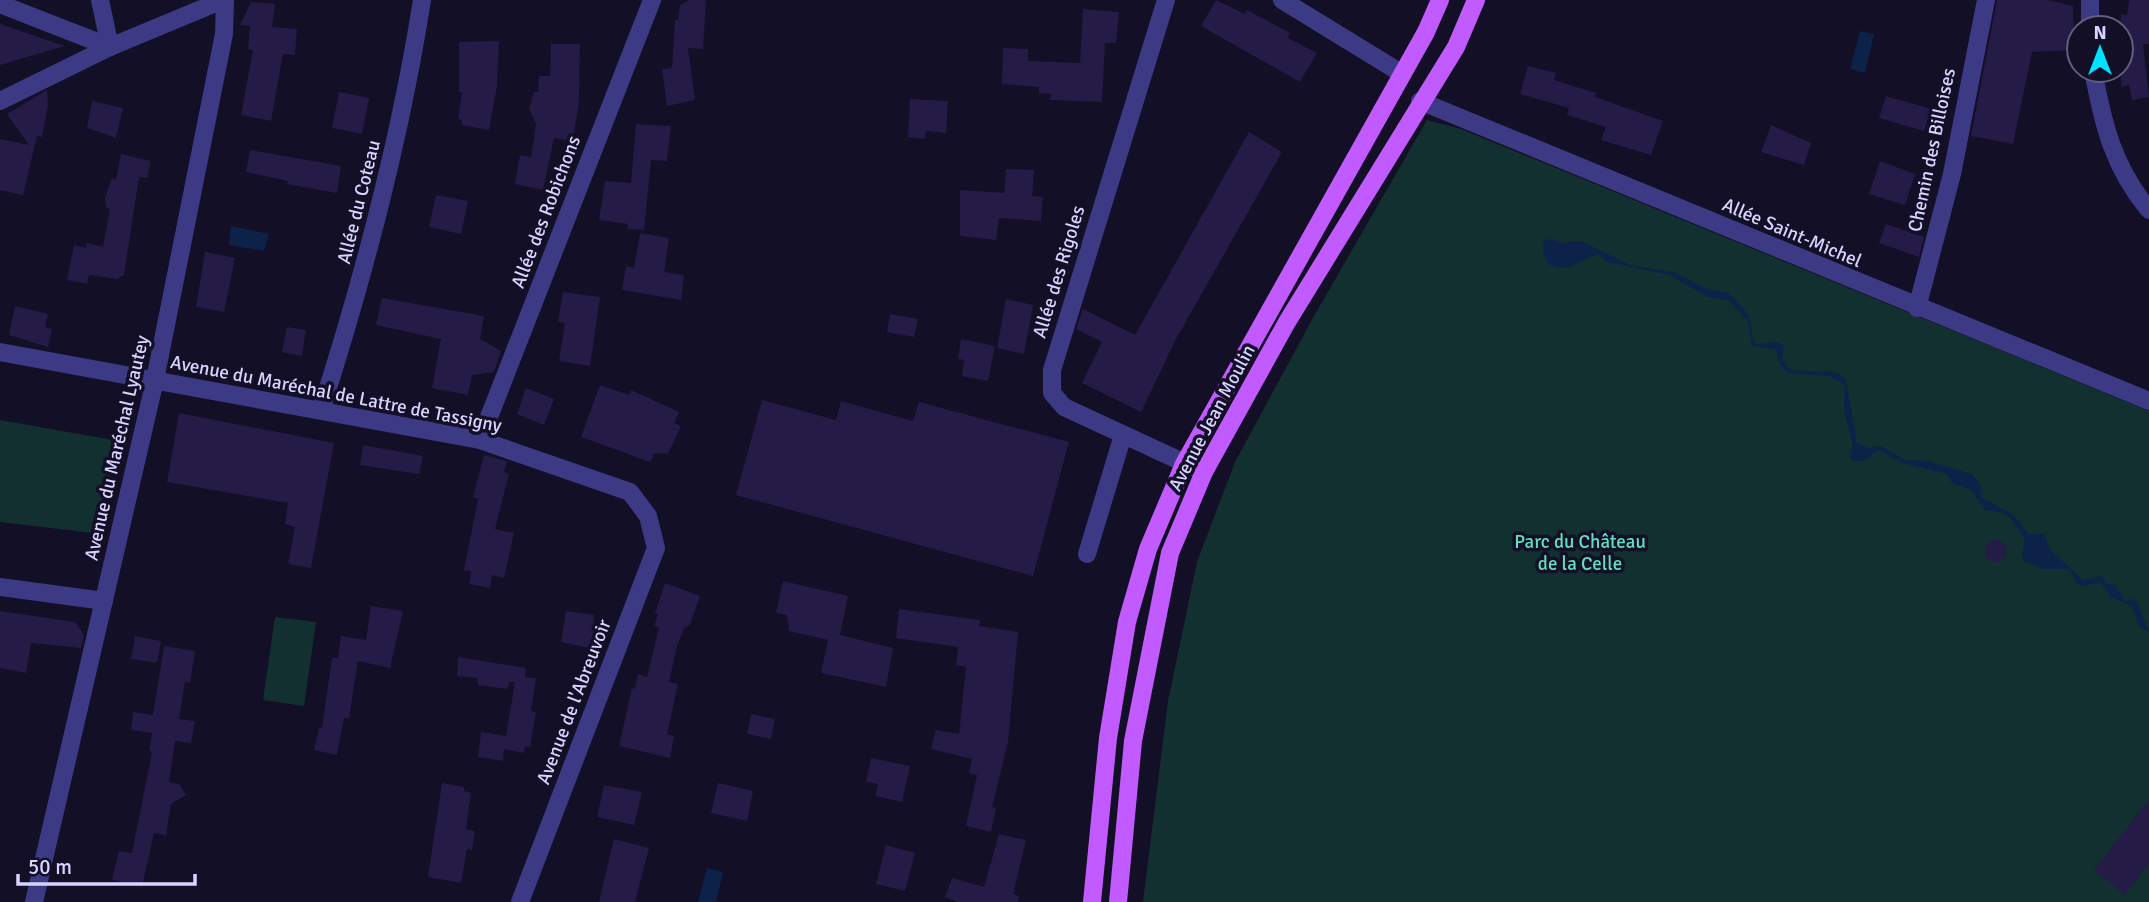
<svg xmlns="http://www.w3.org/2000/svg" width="2149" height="902" font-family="Signika,sans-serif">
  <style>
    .green { fill: #12302f }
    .water { fill: #0c2248 }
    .building { fill: #241b47 }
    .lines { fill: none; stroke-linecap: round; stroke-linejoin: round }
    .minor { stroke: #3d3a85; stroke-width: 18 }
    .major { stroke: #c25bff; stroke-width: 18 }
    .labels { text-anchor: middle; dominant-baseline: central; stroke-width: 7; stroke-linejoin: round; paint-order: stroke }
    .street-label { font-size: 19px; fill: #d9d4ff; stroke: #130f26 }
    .park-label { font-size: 19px; fill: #5fe0c0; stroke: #130f26 }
  </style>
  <rect width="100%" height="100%" fill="#130f26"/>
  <g class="green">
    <path d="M1427 120 1461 129 2149 411V902H1143L1168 701 1197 562 1235 462 1314 316Z"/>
    <path d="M0 420 113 440 119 452 101 534 0 522Z"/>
    <path d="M275 617 316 622 304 706 263 700Z"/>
  </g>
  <g class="water">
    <path d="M1860 31 1874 34 1865 73 1850 69Z"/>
    <path d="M231 226 269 234 264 251 229 245Z"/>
    <path d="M1549 239 1564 243 1581 241 1630 265 1674 272 1704 288 1729 293 1749 315 1753 339 1757 344 1776 342 1783 345C1785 351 1781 356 1783 361 1791 382 1830 362 1846 379L1857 443 1869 448 1880 446 1905 460 1927 461 1972 474 1980 484 1982 498 2014 515 2028 534H2045L2049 549 2083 580 2101 576 2108 584 2116 585 2124 601 2135 599 2149 631 2139 627 2132 606 2111 597 2100 582 2083 586 2076 583 2070 569H2042L2024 561 2022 554 2025 540C2011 518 2013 513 1985 510L1971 490 1952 483 1947 474 1902 463 1879 450 1863 461H1853L1850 457 1853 445 1844 410 1845 385 1830 376 1788 373 1779 363 1776 349 1752 346 1748 321 1729 301 1707 297 1670 275 1608 262 1598 254C1579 260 1571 274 1548 264L1543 252 1544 241Z"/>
    <path d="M707 868 723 872 716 902H698Z"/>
  </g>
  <g class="building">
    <path d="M689 0H706L703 49 688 48 695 100 667 106 662 69 672 68 675 20H678L680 5Z"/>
    <path d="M1216 0 1245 14 1247 10 1290 33 1288 38 1317 53 1300 82 1201 26Z"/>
    <path d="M1997 0H2048L2073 6 2074 50 2032 52 2013 144 1971 136Z"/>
    <path d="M2129 0H2149V44H2143L2149 97 2132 100 2129 85 2121 87V14L2127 15Z"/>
    <path d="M251 2 275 4 272 27 297 29 295 55 283 54 271 121 241 115 253 50 248 49 250 26 240 25Z"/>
    <path d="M1083 9 1119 12 1116 43H1105L1102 102 1050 100 1051 94 1039 93V87L1002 84 1003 48 1028 49V61L1080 63Z"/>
    <path d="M0 24 38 37 65 46 0 65Z"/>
    <path d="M499 41 497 86 489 130 462 125V120L458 119 462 93 459 92V42Z"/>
    <path d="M551 44H580L579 101 573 141 554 138 543 190 515 184 520 155 531 157 536 124 529 108 534 92H538L539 76H550Z"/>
    <path d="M1528 66 1556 73 1554 80 1596 93 1595 97 1663 121 1651 155 1601 140 1606 127 1567 115 1569 108 1520 94Z"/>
    <path d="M47 90 48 106 42 137 37 136 23 195 0 190V139L29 145 7 114Z"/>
    <path d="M339 92 369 98 362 134 332 128Z"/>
    <path d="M1886 96 1931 109 1924 131 1879 118Z"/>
    <path d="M910 99 948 101 946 133 926 131 925 139 908 137Z"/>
    <path d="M92 101 123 108 116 138 87 128Z"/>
    <path d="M636 124 671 126 667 161 651 160 644 230 627 229 628 224 599 220 605 181 631 183Z"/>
    <path d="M1771 125 1811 143 1804 165 1761 152Z"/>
    <path d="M1249 132 1282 152 1176 339 1141 412 1082 383 1102 342 1076 329 1083 309 1135 335Z"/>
    <path d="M250 150 341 166 337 193 287 184 288 181 246 172Z"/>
    <path d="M121 154 151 161 147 178 139 177 124 275 117 279 89 275 87 284 67 280 74 245 86 248 87 243 103 247 110 209 106 207 105 198 112 178 116 180Z"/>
    <path d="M1880 161 1915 174 1905 205 1869 194Z"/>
    <path d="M1006 169 1034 170 1032 196 1043 197 1041 221 999 218 996 240 960 236V190L1004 193Z"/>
    <path d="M436 195 468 201 461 234 429 227Z"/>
    <path d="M1886 224 1924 237 1919 257 1879 243Z"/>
    <path d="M640 233 669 238 664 272 684 275 681 300 622 290 626 266 634 268Z"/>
    <path d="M205 252 235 258 224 312 196 307Z"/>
    <path d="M563 292 600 297 590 366 559 361 565 323 558 322Z"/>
    <path d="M382 298 484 316 480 339 501 351 494 372 472 375 468 395 432 388 441 339 376 325Z"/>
    <path d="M1006 299 1033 305 1024 354 997 348Z"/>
    <path d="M15 306 48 314 45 327 52 329 48 347 9 335Z"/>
    <path d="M890 314 918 319 914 337 887 332Z"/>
    <path d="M287 327 306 330 302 356 282 352Z"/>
    <path d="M961 339 995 346 988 381 962 376 964 360 958 359Z"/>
    <path d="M600 385 629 395 631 390 679 412 674 423 681 426 668 454 655 453 650 462 581 437Z"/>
    <path d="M526 388 554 399 544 425 517 414Z"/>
    <path d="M762 400 836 420 841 401 913 421 919 402 1069 442 1033 576 736 495Z"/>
    <path d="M179 413 334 443 311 568 288 564 295 527 285 524 288 503 167 482Z"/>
    <path d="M363 445 423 456 419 474 360 465Z"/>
    <path d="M484 455 507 461 504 472 509 474 495 529 514 533 504 578 492 575 490 588 469 584 471 571 464 570 478 499 473 497Z"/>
    <path d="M1997 539 2007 545 2006 557 1995 563 1985 556 1986 544Z"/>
    <path d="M783 581 848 596 840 635 893 648 886 687 821 673 828 640 789 631 787 615 776 613Z"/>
    <path d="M665 583 700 596 690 625 684 628 677 646 669 682 678 684 667 734 674 736 670 758 619 746 632 688 635 689 638 674 647 677 659 628 654 626 658 614 655 613Z"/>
    <path d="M371 606 403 611 390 668 358 661 349 718H344L337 755 314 750 319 728H322L332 658H338L341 636 366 640Z"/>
    <path d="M899 609 980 620 979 626 1018 632 1008 742 992 807 996 808 991 832 966 826 977 775 969 773 972 759 931 749 936 730 959 734 966 667 956 665 958 647 896 638Z"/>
    <path d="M0 611 75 622 84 635 81 648 31 643 26 673 0 668Z"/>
    <path d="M566 611 594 615 593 649 561 642Z"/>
    <path d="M135 636 161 641 157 663 131 659Z"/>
    <path d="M164 646 195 651 190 683 185 682 179 719 195 721 191 743 175 741 169 782 179 784 186 795 171 804 166 835 154 833 142 887 112 880 119 851 132 853 152 752 149 751 152 733 131 730 133 712 153 715Z"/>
    <path d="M458 657 526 668 525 677 536 678 531 711 536 712 530 747 525 746 524 753 504 749 503 761 478 757 481 732 506 736 515 682H509L508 689 478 685 477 678 457 676Z"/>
    <path d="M751 714 775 719 771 739 747 734Z"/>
    <path d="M871 758 910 766 902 802 875 796 878 784 866 782Z"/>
    <path d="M442 783 464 787V791L471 793 466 829 475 831 472 850 467 849 461 883 428 877Z"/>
    <path d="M718 783 753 791 747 821 711 813Z"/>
    <path d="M604 785 642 792 634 825 597 817Z"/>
    <path d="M2149 799V863L2125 895 2094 870Z"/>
    <path d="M999 834 1026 840 1013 894 1019 896 1018 902H958L945 897 952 878 984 887Z"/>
    <path d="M614 839 649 848 635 902H599Z"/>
    <path d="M886 845 915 853 905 891 876 884Z"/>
  </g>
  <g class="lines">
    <g class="minor">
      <path d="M100 0 110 47"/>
      <path d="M1166 0 1052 370V393L1064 407 1204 472"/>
      <path d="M1282 0 1401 73"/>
      <path d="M2090 0V28"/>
      <path d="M0 4 110 47"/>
      <path d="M2093 70C2103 124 2113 167 2149 210"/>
      <path d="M0 101 110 47 223 0"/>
      <path d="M1420 101 2149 401"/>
      <path d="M1917 308 1952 174 1986 0"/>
      <path d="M0 352 480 440 630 492 648 516 656 548 520 902"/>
      <path d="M321 410C364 276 400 140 422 0"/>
      <path d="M480 440 652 0"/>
      <path d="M1087 554 1123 435"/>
      <path d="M0 587 104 601"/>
      <path d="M34 902 155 380 224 34 225 0"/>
    </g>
    <g class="major">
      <path d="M1092 902 1108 738 1127 622 1148 549 1184 464 1426 32 1440 0"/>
      <path d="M1118 902 1133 741 1170 553 1204 472 1287 322 1456 47 1476 0"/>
    </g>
  </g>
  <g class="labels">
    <g class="street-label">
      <text transform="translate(1932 150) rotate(-78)">Chemin des Billoises</text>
      <text transform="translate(359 202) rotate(-76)">Allée du Coteau</text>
      <text transform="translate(546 212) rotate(-69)">Allée des Robichons</text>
      <text transform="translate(1792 233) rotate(23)">Allée Saint-Michel</text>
      <text transform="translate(1059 272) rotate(-73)">Allée des Rigoles</text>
      <text transform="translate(336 394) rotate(11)">Avenue du Maréchal de Lattre de Tassigny</text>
      <text transform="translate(1212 418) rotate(-62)">Avenue Jean Moulin</text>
      <text transform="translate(117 448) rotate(-77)">Avenue du Maréchal Lyautey</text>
      <text transform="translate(574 702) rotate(-69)">Avenue de l'Abreuvoir</text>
    </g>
    <g class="park-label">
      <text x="1580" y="542">Parc du Château<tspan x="1580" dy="22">de la Celle</tspan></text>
    </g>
  </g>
  <g transform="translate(2100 49)"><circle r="33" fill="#130f26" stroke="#625e7d" stroke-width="2"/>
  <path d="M0-5L12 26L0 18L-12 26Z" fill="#00e5ff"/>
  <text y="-10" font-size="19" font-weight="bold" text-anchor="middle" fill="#d9d4ff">N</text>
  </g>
  <path d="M18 874v10h177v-10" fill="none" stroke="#d9d4ff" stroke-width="3.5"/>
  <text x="28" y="874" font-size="21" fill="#d9d4ff" stroke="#130f26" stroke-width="5" paint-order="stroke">50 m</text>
</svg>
